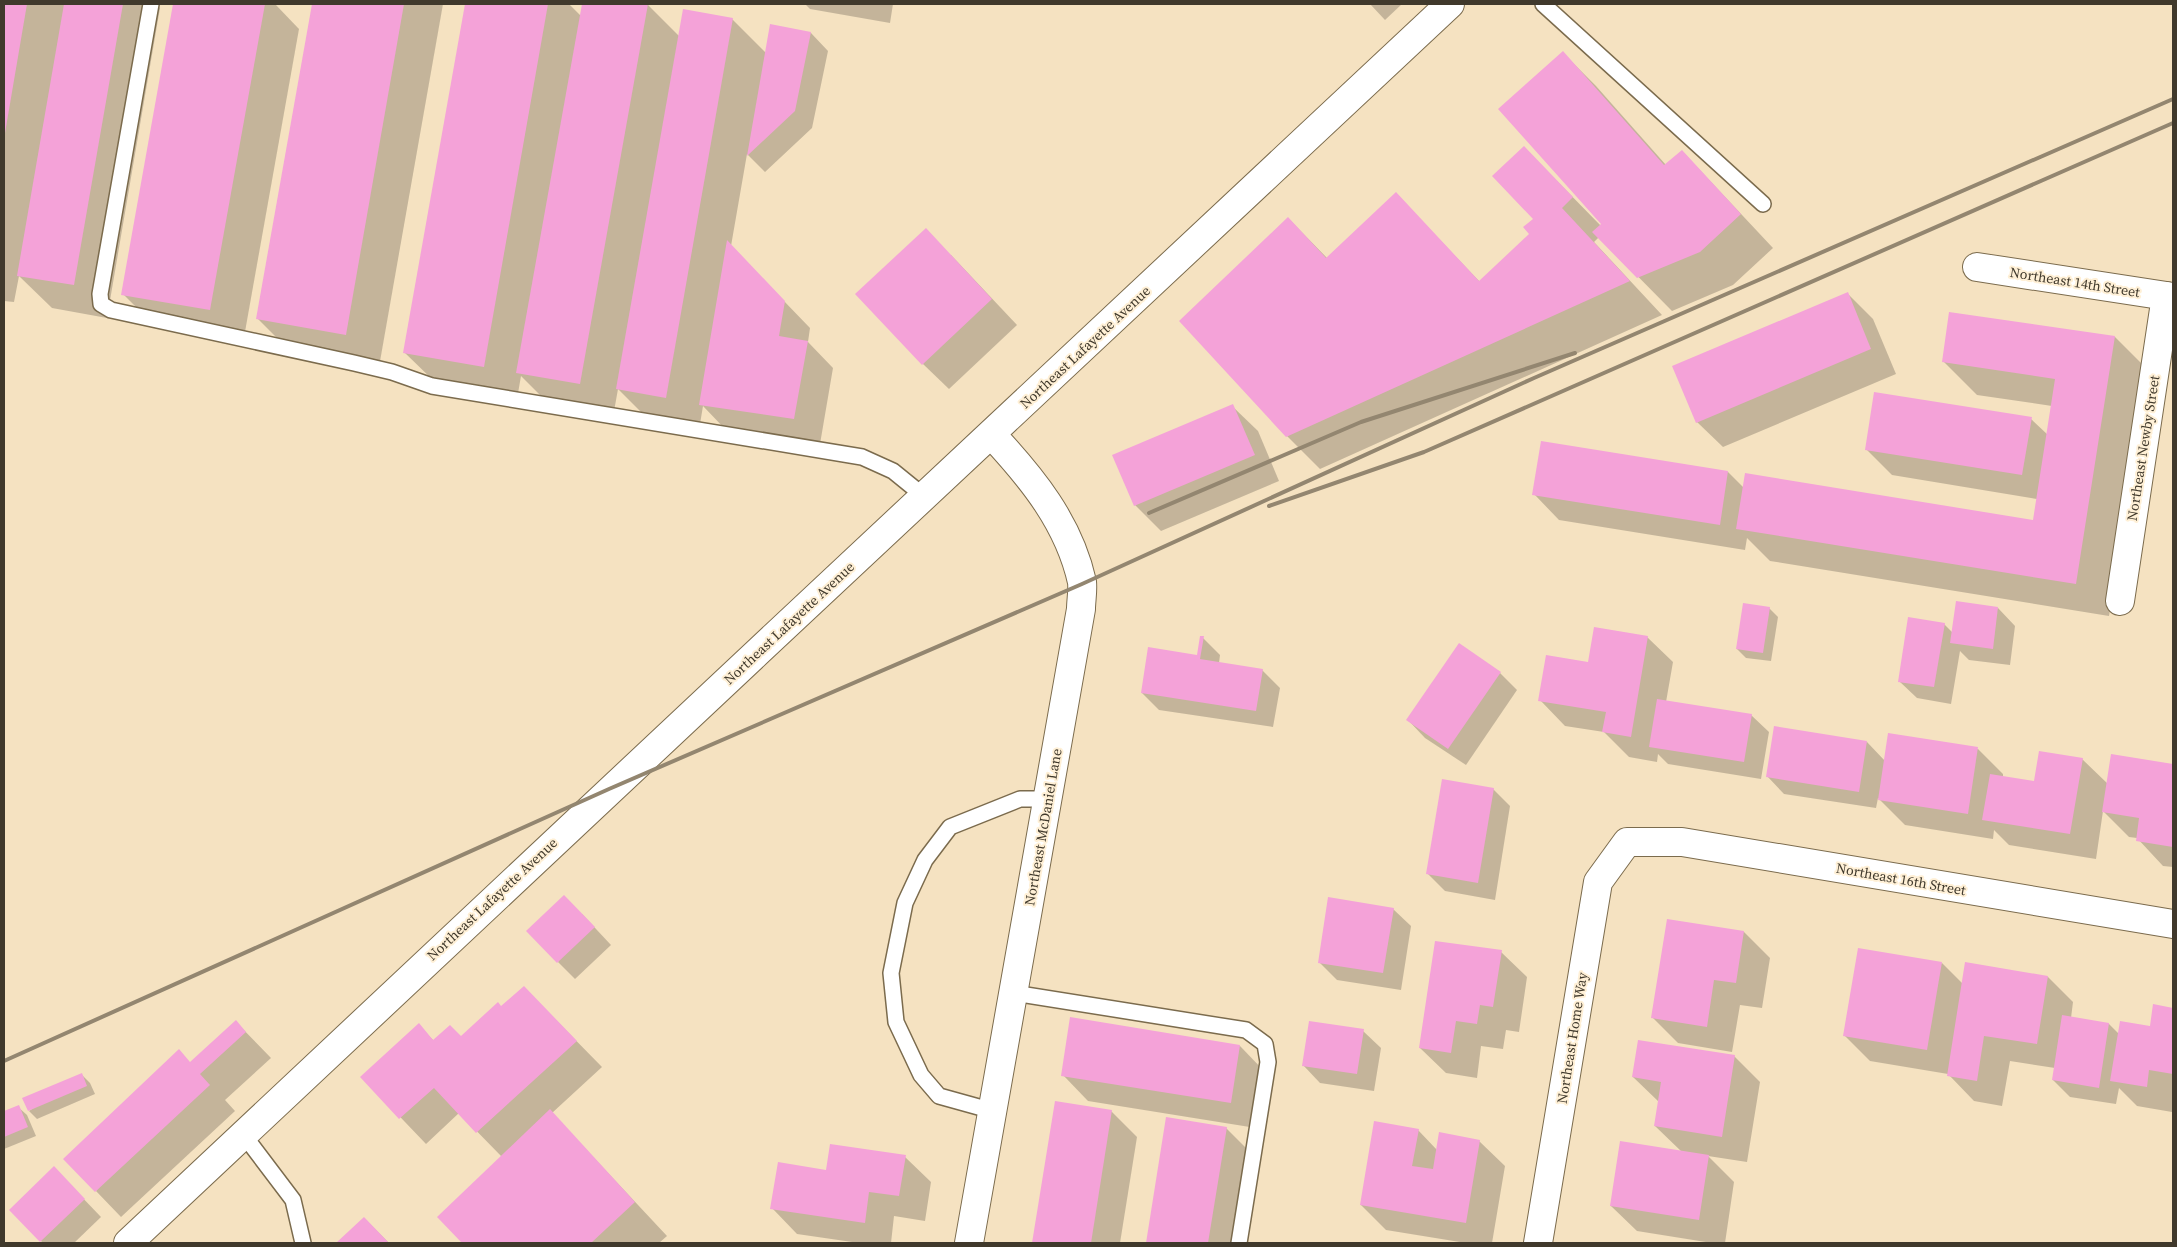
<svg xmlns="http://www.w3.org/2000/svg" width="2177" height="1247" font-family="'Source Serif 4',serif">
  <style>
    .shadow { fill: #0003 }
    .building { fill: #f4a2d8 }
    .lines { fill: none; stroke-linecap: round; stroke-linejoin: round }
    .lane-casing { stroke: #7b6b4d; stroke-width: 18 }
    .street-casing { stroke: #7b6b4d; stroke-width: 30 }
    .secondary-casing { stroke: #7b6b4d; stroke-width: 30 }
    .lane { stroke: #fff; stroke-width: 15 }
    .street { stroke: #fff; stroke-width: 28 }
    .secondary { stroke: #fff; stroke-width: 28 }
    .rail { stroke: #938670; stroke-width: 4 }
    .labels { text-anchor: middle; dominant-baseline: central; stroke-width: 4; stroke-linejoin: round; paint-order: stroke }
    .street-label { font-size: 14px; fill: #40392c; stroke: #fff0d6 }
  </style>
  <rect width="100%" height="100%" fill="#f5e2c1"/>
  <g class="shadow">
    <path d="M4 4H156L160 8 107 318 52 308 19 276 14 302 4 301Z"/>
    <path d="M174 4H275L299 29 243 343 156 327 123 294Z"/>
    <path d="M313 4H443L379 367 290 351 257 318Z"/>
    <path d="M466 4H569L581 16 583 4H640L648 5 680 37 732 19 766 53 771 26 811 33 828 51 812 128 765 172 747 154 731 246 810 328 808 342 833 368 820 444 726 430 703 406 699 430 651 422 618 389 613 417 550 405 521 376 517 399 438 385 404 352Z"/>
    <path d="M805 4H893L890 23 810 9Z"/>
    <path d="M1370 4H1402L1385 20Z"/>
    <path d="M1563 53 1596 86 1666 165 1682 151 1773 248 1733 285 1672 311 1599 237 1594 242 1662 315 1320 469 1287 436 1288 218 1327 258 1396 194 1480 282 1531 234 1534 219 1557 181 1601 226 1602 224Z"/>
    <path d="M951 255 1017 325 949 389 923 364Z"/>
    <path d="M1847 293 1873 319 1896 374 1723 447 1697 422Z"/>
    <path d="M1950 313 2115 337 2148 370 2109 616 1770 561 1747 538 1745 550 1559 520 1534 494 1728 472 1744 488 2034 521 2037 499 1892 475 1866 449 2031 419 2048 435 2052 406 1977 395 1944 362Z"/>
    <path d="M1232 406 1258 431 1279 481 1161 531 1135 505Z"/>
    <path d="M1769 608 1778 617 1771 661 1746 658 1737 649Z"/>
    <path d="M1998 608 2015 626 2010 665 1969 660 1960 651 1951 704 1917 698 1899 681 1944 624 1953 633Z"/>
    <path d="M1647 637 1673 662 1666 702 1751 715 1769 732 1761 779 1668 764 1658 754 1657 762 1629 757 1604 732 1565 726 1540 700 1589 664Z"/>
    <path d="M1203 638 1220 655 1219 663 1262 670 1280 688 1273 727 1159 710 1142 693 1198 657Z"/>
    <path d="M1500 673 1517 690 1466 765 1425 738 1408 720Z"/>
    <path d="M1867 742 1885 761 1978 749 2003 774V778L2035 783 2082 759 2108 784 2112 755 2173 765V867L2163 866 2137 838 2129 837 2103 811 2096 859 2009 845 1994 830 1993 839 1905 825 1878 798 1876 808 1784 794 1767 776Z"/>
    <path d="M1493 789 1510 806 1495 900 1445 891 1428 874Z"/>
    <path d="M1393 909 1411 926 1401 990 1337 980 1319 962Z"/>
    <path d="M582 914 611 945 575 979 558 962Z"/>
    <path d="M1668 920 1744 932 1770 958 1762 1008 1740 1005 1732 1052 1678 1043 1652 1017Z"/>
    <path d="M1501 952 1527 977 1519 1032 1506 1030 1503 1049 1481 1046 1477 1078 1446 1073 1420 1048Z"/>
    <path d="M1942 963 1963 984 2048 977 2073 1002 2071 1018 2109 1024 2119 1034 2151 1028 2154 1006 2173 1009 2172 1112 2137 1106 2119 1088 2116 1104 2070 1097 2053 1080 2055 1068 2010 1061 2002 1106 1974 1101 1948 1074 1870 1061 1844 1035Z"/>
    <path d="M501 1007 549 1013 602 1067 552 1113 667 1236 659 1243H464L439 1217 502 1157 459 1113 426 1144 362 1077 418 1025 434 1041 461 1038Z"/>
    <path d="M236 1022 271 1058 225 1100 235 1111 121 1217 96 1191 191 1063Z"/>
    <path d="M1363 1031 1381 1048 1374 1091 1320 1083 1303 1065Z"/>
    <path d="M1240 1046 1265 1072 1256 1128 1088 1101 1063 1075Z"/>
    <path d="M1734 1056 1760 1082 1747 1162 1708 1156 1734 1182 1725 1243H1712L1637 1231 1611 1206 1682 1152 1655 1126 1659 1102 1633 1077Z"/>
    <path d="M82 1075 90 1083 95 1094 37 1119 29 1111Z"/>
    <path d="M1056 1102 1111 1111 1137 1137 1120 1243H1033Z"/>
    <path d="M18 1107 27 1115 36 1136 4 1149V1113Z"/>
    <path d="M1167 1119 1226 1128 1252 1154 1237 1243H1147Z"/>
    <path d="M1418 1130 1437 1150 1479 1141 1505 1166 1492 1243H1466L1386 1230 1361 1205Z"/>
    <path d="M905 1157 931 1182 925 1221 894 1216 891 1243H859L797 1234 772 1208 827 1171Z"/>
    <path d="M54 1168 101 1217 74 1243H43L10 1210Z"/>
    <path d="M364 1218 389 1243H337Z"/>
  </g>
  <g class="building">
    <path d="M4 4H27L5 133H4Z"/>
    <path d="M64 4H123L74 285 17 276Z"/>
    <path d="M173 4H265L210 310 121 295Z"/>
    <path d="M312 4H404L346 335 256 319Z"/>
    <path d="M465 4H548L484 367 403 353Z"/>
    <path d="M582 4H648L580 384 516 373Z"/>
    <path d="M683 9 733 18 666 398 616 389Z"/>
    <path d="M770 24 811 32 795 111 747 156Z"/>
    <path d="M1563 51 1664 165 1682 150 1741 214 1700 252 1637 278 1592 232 1601 224 1498 109Z"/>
    <path d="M1524 146 1573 197 1562 208 1630 281 1286 437 1179 321 1288 217 1326 258 1396 192 1479 281 1529 234 1523 227 1533 219 1492 176Z"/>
    <path d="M926 228 992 299 922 365 855 294Z"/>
    <path d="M727 240 785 301 779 336 808 341 794 419 699 405Z"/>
    <path d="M1848 292 1871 349 1696 423 1672 366Z"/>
    <path d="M1949 312 2115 336 2076 584 1736 529 1745 473 2033 520 2055 379 1942 362Z"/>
    <path d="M1874 392 2032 417 2022 475 1865 450Z"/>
    <path d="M1233 404 1255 455 1134 506 1112 455Z"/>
    <path d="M1541 441 1728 471 1720 525 1532 495Z"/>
    <path d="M1956 601 1998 607 1993 649 1950 643Z"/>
    <path d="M1743 603 1770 607 1763 653 1736 649Z"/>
    <path d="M1908 617 1945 623 1934 687 1898 682Z"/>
    <path d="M1594 627 1648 636 1631 737 1602 732 1606 712 1538 701 1546 655 1588 662Z"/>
    <path d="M1200 636H1204L1200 659 1263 669 1256 711 1141 693 1148 647 1197 655Z"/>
    <path d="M1459 643 1501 672 1448 749 1406 720Z"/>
    <path d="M1657 699 1752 714 1744 762 1649 747Z"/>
    <path d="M1774 726 1867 741 1859 792 1766 777Z"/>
    <path d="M1888 733 1978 747 1968 814 1878 800Z"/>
    <path d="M2039 751 2083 758 2070 834 1982 820 1990 774 2034 781Z"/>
    <path d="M2111 754 2173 764V847L2136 841 2139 818 2102 812Z"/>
    <path d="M1442 779 1494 788 1478 883 1426 874Z"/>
    <path d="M564 895 595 927 557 963 526 931Z"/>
    <path d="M1328 897 1394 908 1383 973 1318 963Z"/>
    <path d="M1667 919 1744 931 1736 983 1714 980 1707 1027 1651 1018Z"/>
    <path d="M1435 941 1502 950 1493 1007 1480 1005 1477 1024 1456 1021 1451 1053 1419 1048Z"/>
    <path d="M1858 948 1942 962 1927 1050 1843 1036Z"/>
    <path d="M1965 962 2048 976 2037 1044 1984 1036 1977 1081 1947 1076Z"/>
    <path d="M524 986 577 1041 476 1133 434 1088 399 1119 360 1077 419 1023 433 1040 450 1025 461 1036 498 1002 501 1006Z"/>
    <path d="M2153 1004 2173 1008V1074L2149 1070 2147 1087 2110 1081 2120 1021 2150 1026Z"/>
    <path d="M2062 1015 2109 1023 2099 1088 2052 1080Z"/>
    <path d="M1070 1017 1240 1045 1231 1103 1061 1076Z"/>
    <path d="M236 1020 246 1032 200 1074 210 1085 95 1192 63 1159 179 1049 190 1062Z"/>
    <path d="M1309 1021 1364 1029 1357 1074 1302 1066Z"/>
    <path d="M1638 1040 1735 1055 1722 1137 1654 1126 1661 1082 1632 1077Z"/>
    <path d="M82 1073 87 1086 28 1111 22 1098Z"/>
    <path d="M1055 1101 1112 1110 1091 1243H1032Z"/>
    <path d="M19 1105 28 1127 4 1137V1111Z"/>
    <path d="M550 1109 635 1202 591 1243H462L437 1217Z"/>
    <path d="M1166 1117 1227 1127 1208 1243H1146Z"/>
    <path d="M1374 1121 1419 1129 1412 1166 1433 1169 1439 1132 1480 1140 1466 1223 1360 1205Z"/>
    <path d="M1620 1141 1709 1155 1699 1220 1610 1206Z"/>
    <path d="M830 1144 906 1155 899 1196 869 1192 865 1223 770 1209 778 1162 826 1170Z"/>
    <path d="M54 1166 85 1199 40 1242 9 1210Z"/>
    <path d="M364 1217 389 1243H336Z"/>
  </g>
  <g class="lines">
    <g class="lane-casing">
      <g id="lane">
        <path d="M151 4 100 294 101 304 111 310 354 363 392 372 432 386 862 457 893 471 925 497"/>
        <path d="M1543 4 1763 204"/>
        <path d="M1014 993 1246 1030 1265 1044 1268 1062 1239 1243"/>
        <path d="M993 1111 939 1096 921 1075 896 1022 891 973 905 903 925 860 950 827 1020 799H1048"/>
        <path d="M243 1134 293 1200 303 1243"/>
      </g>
    </g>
    <g class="street-casing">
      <g id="street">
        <path d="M1977 267 2173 297"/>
        <path d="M2120 601 2166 296"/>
        <path d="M1538 1243 1598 882 1627 842H1682L2173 924"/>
      </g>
    </g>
    <g class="secondary-casing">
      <g id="secondary">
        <path d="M128 1243C567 828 1010 418 1450 4"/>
        <path d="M969 1243 1081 609C1081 601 1083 591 1082 582 1069 523 1032 478 992 435"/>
      </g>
    </g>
    <use href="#lane" class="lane"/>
    <use href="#street" class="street"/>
    <use href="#secondary" class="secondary"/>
    <g class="rail">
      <path d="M1269 506 1424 452 2173 123"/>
      <path d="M1149 513 1361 422 1575 353"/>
      <path d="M4 1061 609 789 1082 584 1534 378 2173 99"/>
    </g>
  </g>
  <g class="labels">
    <g class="street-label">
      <text transform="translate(2075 282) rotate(9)">Northeast 14th Street</text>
      <text transform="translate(1085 347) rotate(-43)">Northeast Lafayette Avenue</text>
      <text transform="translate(2143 448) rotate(-81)">Northeast Newby Street</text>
      <text transform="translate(789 623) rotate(-43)">Northeast Lafayette Avenue</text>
      <text transform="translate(1043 827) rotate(-80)">Northeast McDaniel Lane</text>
      <text transform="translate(1901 879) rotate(10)">Northeast 16th Street</text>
      <text transform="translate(492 899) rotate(-43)">Northeast Lafayette Avenue</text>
      <text transform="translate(1572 1038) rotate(-81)">Northeast Home Way</text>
    </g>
  </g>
  <rect width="2177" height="1247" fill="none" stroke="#40392c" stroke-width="10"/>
</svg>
